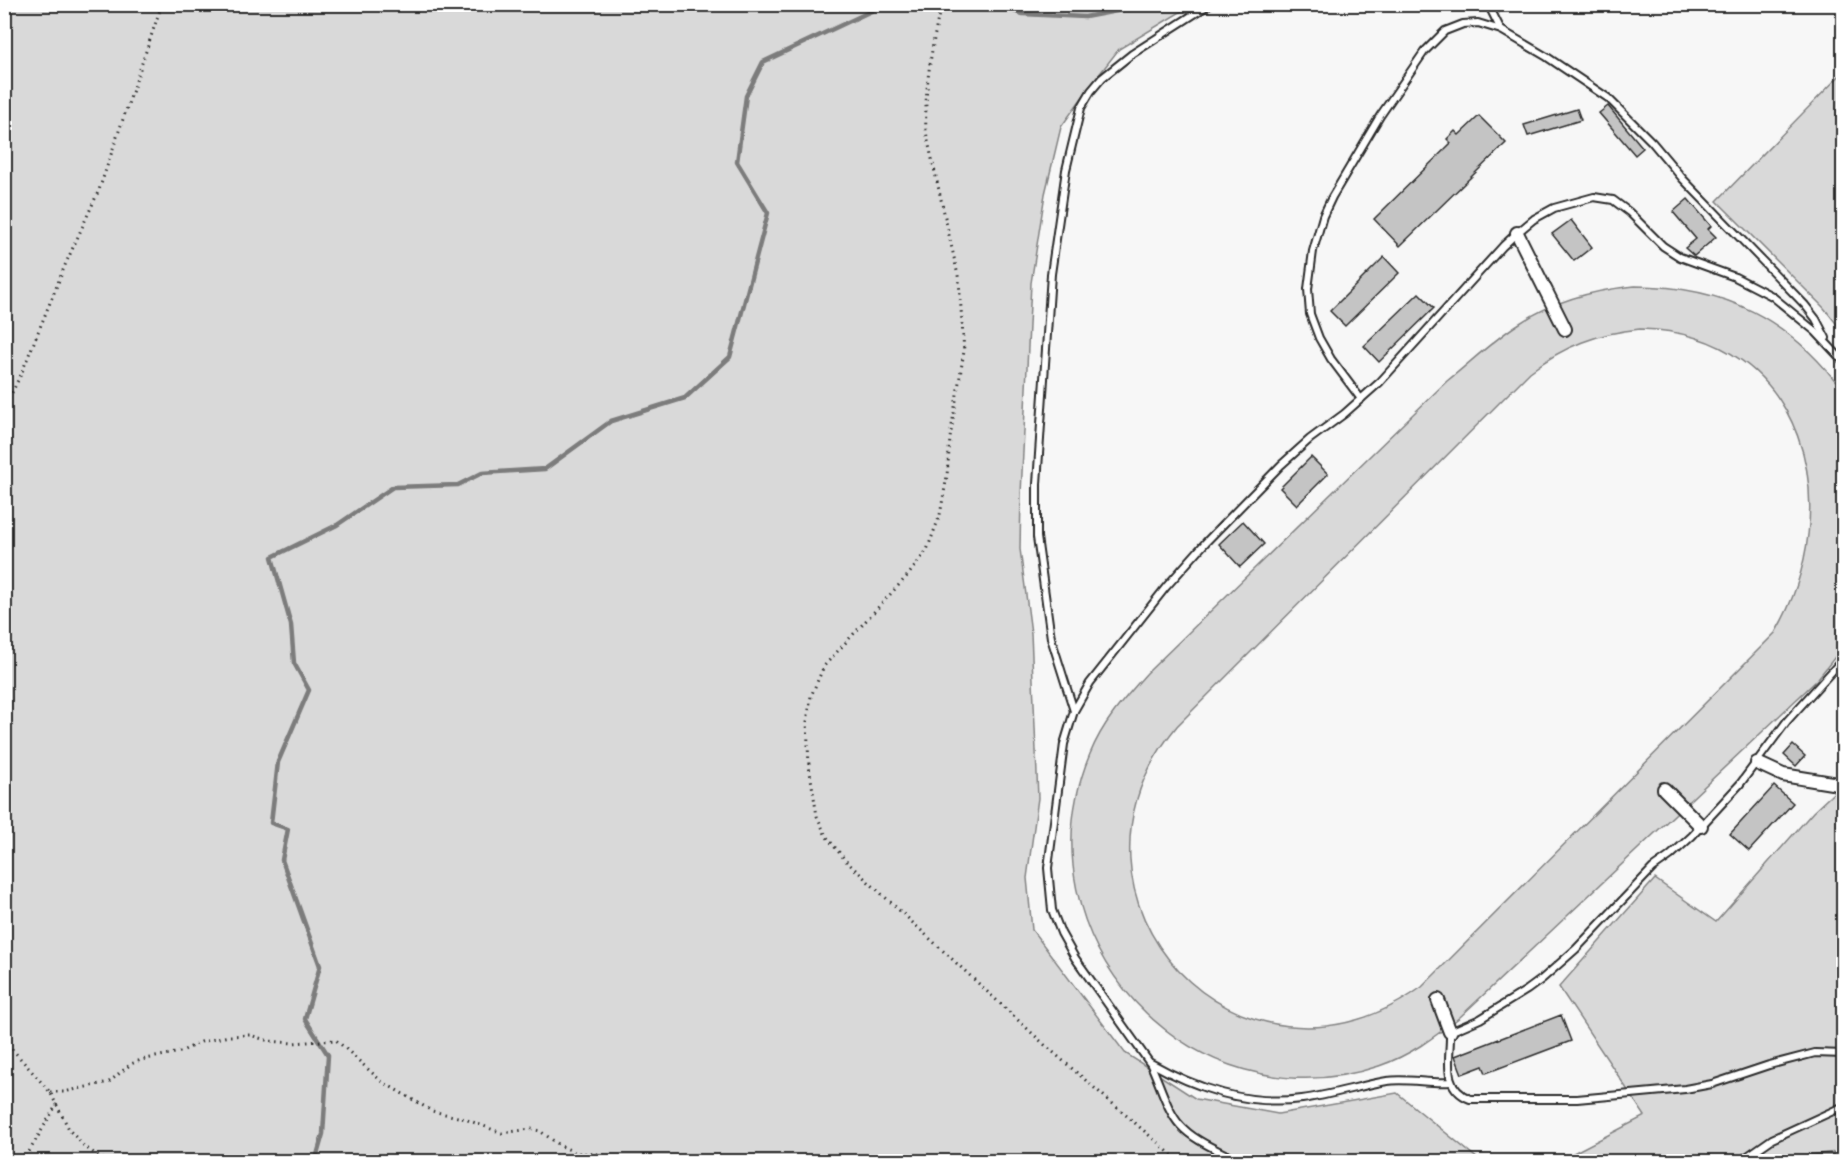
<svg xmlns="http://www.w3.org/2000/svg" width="1848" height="1166" font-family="Mali,sans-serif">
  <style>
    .green { fill: #d9d9d9; stroke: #828282; stroke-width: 1.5; fill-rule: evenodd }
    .water { fill: #b0b0b0; stroke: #7b7b7b; stroke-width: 1.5 }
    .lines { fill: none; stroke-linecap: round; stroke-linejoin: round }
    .stream { stroke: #7b7b7b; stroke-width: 4.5 }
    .building { fill: #c4c4c4; stroke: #2b2b2b; stroke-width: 1.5 }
    .lane-casing { stroke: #2b2b2b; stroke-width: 10 }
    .street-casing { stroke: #2b2b2b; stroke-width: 16 }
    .path { stroke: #2b2b2b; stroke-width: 3; stroke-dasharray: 1.5 4.5; stroke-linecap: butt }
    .lane { stroke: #fff; stroke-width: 6 }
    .street { stroke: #fff; stroke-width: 12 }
  </style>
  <rect width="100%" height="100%" fill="#f7f7f7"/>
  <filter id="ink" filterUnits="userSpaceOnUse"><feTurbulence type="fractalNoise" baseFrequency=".0167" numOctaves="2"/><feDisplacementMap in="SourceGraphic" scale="12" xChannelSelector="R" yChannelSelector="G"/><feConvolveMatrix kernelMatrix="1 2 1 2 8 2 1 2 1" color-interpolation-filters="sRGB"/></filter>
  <g filter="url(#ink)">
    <g class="green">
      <path d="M5 5H1192L1119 49 1091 85 1061 127 1045 194 1031 283 1021 494 1020 549 1031 633 1038 798 1027 878 1032 930 1125 1053 1196 1099 1278 1114 1397 1093 1478 1159 1486 1161 5 1162Z"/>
      <path d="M1843 72V332L1824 308 1717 201Z"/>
      <path d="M1635 286C1725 286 1790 319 1844 392L1843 647 1815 682 1460 1017C1433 1038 1411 1055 1379 1066 1191 1129 1014 937 1090 754 1103 722 1124 699 1147 673L1447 381C1471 362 1494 339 1520 323 1555 300 1594 290 1635 286ZM1640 329C1807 333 1848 508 1775 633L1422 987C1241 1118 1035 899 1177 726L1530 372C1564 346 1598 333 1640 329Z"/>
      <path d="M1843 784V1152L1781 1158 1777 1162H1556L1645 1116 1559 987 1655 879 1716 922 1813 812Z"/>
    </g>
    <path class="water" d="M1837 1152H1843V1161H1777L1781 1158Z"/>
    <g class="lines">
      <g class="stream">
        <path d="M993 4 1023 14 1085 17 1154 4"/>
        <path d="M315 1162 323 1134 328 1055 305 1019 320 966 282 860 288 829 271 823 278 762 309 690 294 663 291 625 272 557 337 525 393 487 458 485 482 473 545 469 611 421 685 398 730 357 768 213 737 162 746 96 763 62 886 4"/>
      </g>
    </g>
    <g class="building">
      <path d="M1608 106 1643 148 1635 155 1599 113Z"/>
      <path d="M1577 109 1581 120 1528 136 1524 125Z"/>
      <path d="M1479 116 1506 143 1400 246 1374 219 1451 143 1447 139 1455 131 1459 135Z"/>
      <path d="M1688 199 1711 226 1708 229 1716 237 1694 256 1685 248 1696 239 1673 212Z"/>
      <path d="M1571 220 1592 247 1574 261 1552 234Z"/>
      <path d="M1384 257 1399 273 1345 326 1330 311Z"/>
      <path d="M1419 293 1434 308 1379 362 1364 346Z"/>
      <path d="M1311 457 1328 474 1297 505 1280 488Z"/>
      <path d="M1243 521 1264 544 1240 567 1219 544Z"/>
      <path d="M1793 745 1805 756 1796 766 1784 755Z"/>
      <path d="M1774 786 1793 803 1749 851 1730 834Z"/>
      <path d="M1561 1015 1571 1041 1486 1073 1483 1066 1462 1074 1455 1056Z"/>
    </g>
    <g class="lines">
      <g class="lane-casing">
        <g id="lane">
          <path d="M1488 4 1501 30"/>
          <path d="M1361 399 1331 359 1319 338 1310 314 1308 289 1313 251 1323 216 1332 197 1380 116 1424 52 1445 31 1463 24 1478 23 1501 30 1547 57 1608 98 1652 142 1683 179 1805 305 1816 319 1826 338"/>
          <path d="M1844 658 1787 721 1740 784 1692 836 1670 856 1653 868 1576 949 1542 979 1527 990 1480 1019 1450 1032C1451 1057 1440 1087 1470 1099H1577L1685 1089 1712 1084 1769 1065 1815 1053 1844 1054"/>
          <path d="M1074 711 1051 638 1037 537V484L1051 274 1066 170 1081 108 1091 91 1102 78 1132 54 1210 4"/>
          <path d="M1150 1063C1159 1081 1167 1111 1180 1125 1195 1142 1221 1151 1240 1162"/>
          <path d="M1451 1082C1430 1084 1408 1078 1387 1081 1359 1086 1331 1095 1302 1099 1247 1106 1197 1089 1149 1062L1075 958 1061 933 1052 910 1048 868 1064 744 1074 711 1090 683 1166 587 1206 542 1281 465 1310 439 1344 414 1380 382 1503 246 1517 233 1534 219 1554 208 1594 197 1613 200 1629 212 1663 246 1680 257 1735 277 1772 296 1816 332 1844 362"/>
          <path d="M1739 1162 1772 1139 1844 1106"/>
        </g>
      </g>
      <g class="street-casing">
        <g id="street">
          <path d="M1517 233 1565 329"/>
          <path d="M1757 763 1783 775 1844 785"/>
          <path d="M1664 789 1701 826"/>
          <path d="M1438 1000 1450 1032"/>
        </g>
      </g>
      <g class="path">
        <path d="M941 4C932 46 924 89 926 132L959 280 964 351 950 438 947 476 940 515 927 550 909 574 824 666 811 696 807 722 809 766 817 816 826 836 846 861 1046 1046 1180 1162"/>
        <path d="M4 409 22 372 66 263 99 190 162 4"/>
        <path d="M4 1040 50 1092 70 1131 85 1147 107 1162"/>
        <path d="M50 1092H64L109 1082 131 1064 141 1060 180 1052 201 1042 229 1036 250 1035 269 1041 293 1043 336 1040 381 1081 432 1111 462 1118 502 1133 531 1129 540 1131 561 1146 577 1153 601 1154 612 1162"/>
        <path d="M23 1162 57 1104"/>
      </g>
      <use href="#lane" class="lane"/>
      <use href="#street" class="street"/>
    </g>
  </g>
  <rect width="1848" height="1166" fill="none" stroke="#fff" stroke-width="24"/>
  <rect x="12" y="12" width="1824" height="1142" fill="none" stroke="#2b2b2b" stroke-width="2" filter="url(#ink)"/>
</svg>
